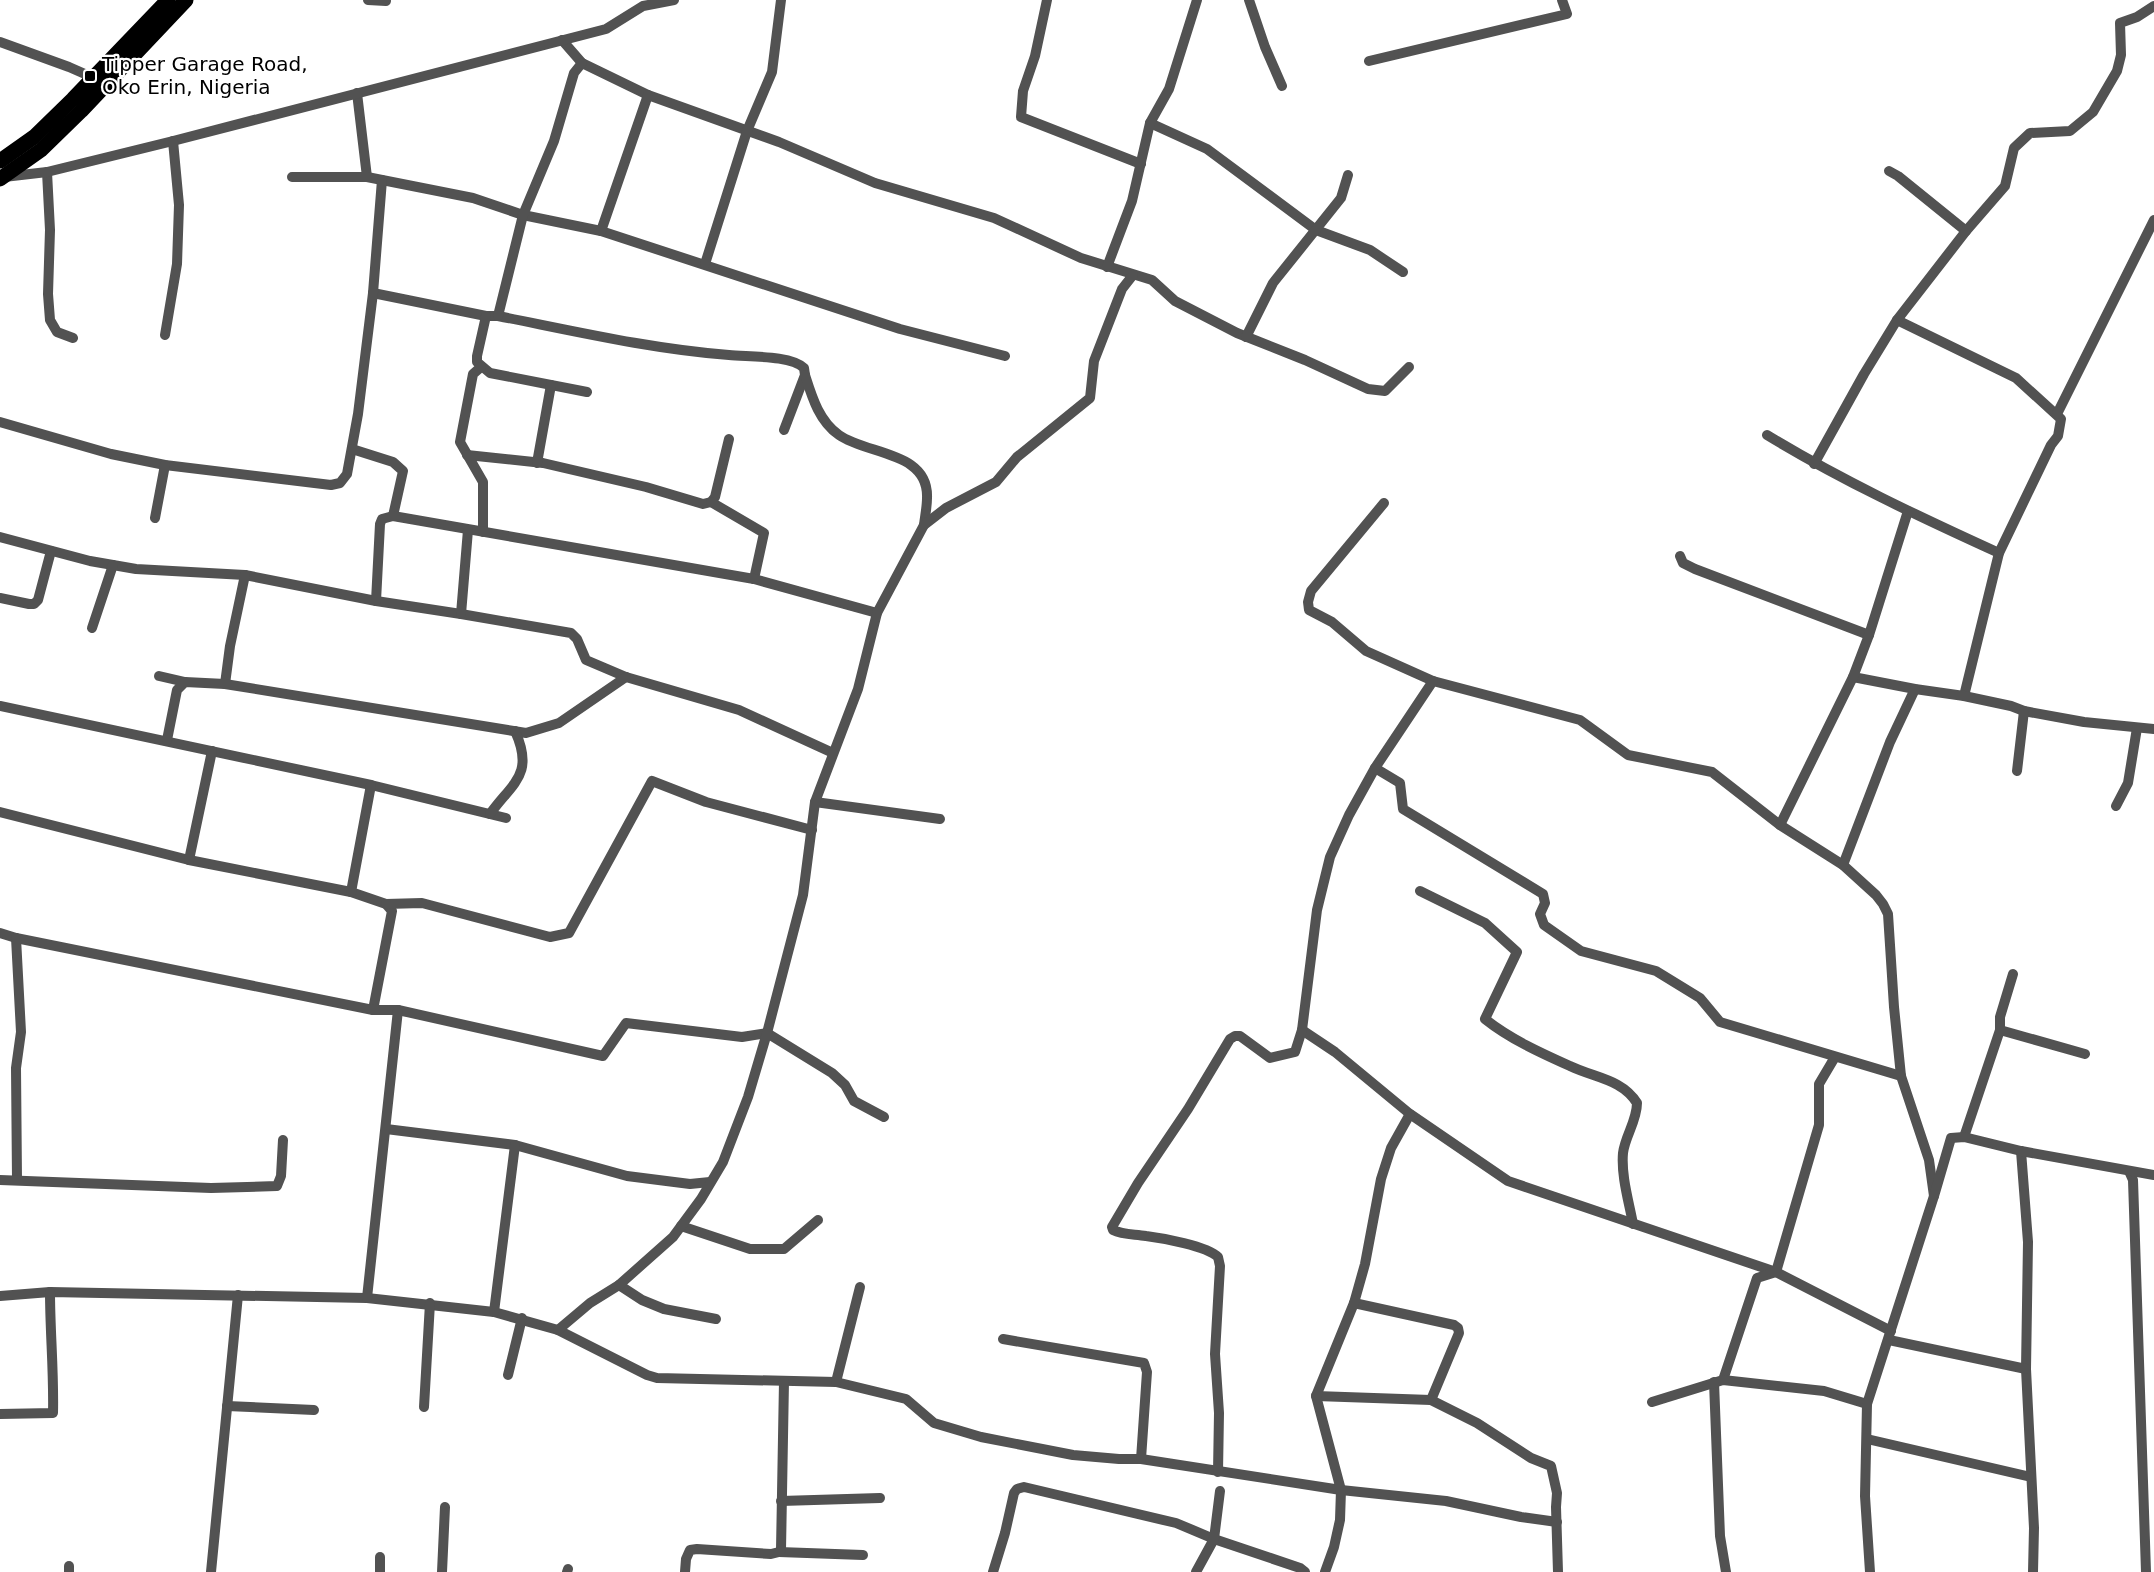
<svg xmlns="http://www.w3.org/2000/svg" width="2154" height="1572" font-family="'DejaVu Sans',sans-serif">
  <style>
    .lines { fill: none; stroke-linecap: round; stroke-linejoin: round }
    .minor { stroke: #525252; stroke-width: 10 }
    .primary { stroke: #000; stroke-width: 15 }
    .poi-dot { fill: #000; stroke: #fff; stroke-width: 2 }
    .labels { text-anchor: middle; dominant-baseline: central; stroke-width: 4.5; stroke-linejoin: round; paint-order: stroke }
    .poi-label { font-size: 20px; fill: #000; stroke: #fff; text-anchor: start }
  </style>
  <rect width="100%" height="100%" fill="#fff"/>
  <g class="lines">
    <g class="minor">
      <path d="M368 0 386 1"/>
      <path d="M1047 0 1035 56 1023 91 1021 117 1141 164"/>
      <path d="M1249 0 1265 47 1282 86"/>
      <path d="M562 40 582 63 648 95 779 142 875 183 994 218 1081 258 1152 280 1175 301 1237 333 1305 360 1368 389 1385 391 1409 367"/>
      <path d="M0 42 69 67 94 78"/>
      <path d="M1369 61 1567 14 1562 0"/>
      <path d="M357 93 367 177"/>
      <path d="M1150 123 1207 149 1316 230 1370 250 1403 272"/>
      <path d="M1889 171 1898 176 1966 231"/>
      <path d="M47 172 50 230 48 294 50 320 57 332 73 338"/>
      <path d="M4 177 47 172 173 141 606 29 643 6 674 0"/>
      <path d="M292 177H367L473 198 523 215 601 231 900 329 1005 356"/>
      <path d="M601 231 648 95"/>
      <path d="M705 264 747 131 772 72 781 0"/>
      <path d="M1107 267 1132 201 1150 123 1169 89 1197 0"/>
      <path d="M373 293 486 316H498C574 331 651 349 729 355 748 357 791 355 804 368L805 375 784 430"/>
      <path d="M486 316 477 356V362L490 373 587 392"/>
      <path d="M498 316 523 215 554 141 574 73 582 63"/>
      <path d="M1897 320 2016 378 2061 419 2058 436 2051 445 1999 553 1964 696"/>
      <path d="M165 335 177 264 179 205 173 141"/>
      <path d="M1246 337 1273 283 1341 198 1348 175"/>
      <path d="M481 367 473 374 460 442 483 482V532"/>
      <path d="M805 375C812 397 819 421 839 435 867 455 929 451 927 498 927 507 925 516 924 525"/>
      <path d="M2057 414 2154 220"/>
      <path d="M0 422 111 454 165 465 331 485 340 483 347 474 358 414 373 293 382 180"/>
      <path d="M1767 435C1841 480 1920 517 1999 553"/>
      <path d="M352 449 393 462 403 471 393 516"/>
      <path d="M467 455 543 463 646 487 703 504 711 502 715 497 729 439"/>
      <path d="M537 463 551 385"/>
      <path d="M1814 464 1864 374 1897 320 1966 231 2005 186 2014 148 2030 133 2070 131 2093 112 2117 71 2121 55 2120 23 2137 17 2154 6"/>
      <path d="M711 502 764 533 754 579"/>
      <path d="M1384 503 1311 591 1308 602 1309 610 1332 622 1366 651 1433 681 1580 720 1628 755 1712 772 1780 825 1843 865 1876 895 1883 904 1888 914 1894 1007 1901 1076 1929 1160 1934 1196"/>
      <path d="M155 518 165 465"/>
      <path d="M0 537 90 561 136 569 245 575 376 601 461 614 571 633 577 639 586 660 626 677 739 710 833 753"/>
      <path d="M1680 556 1683 563 1695 569 1869 635"/>
      <path d="M0 598 29 604H34L38 600 51 551"/>
      <path d="M376 601 380 524 382 519 393 516 754 579 877 613"/>
      <path d="M461 614 468 530"/>
      <path d="M92 628 113 565"/>
      <path d="M159 676 185 682"/>
      <path d="M1853 677 1915 689 1964 696 2011 706 2024 711 2084 722 2154 729"/>
      <path d="M225 684 230 646 245 575"/>
      <path d="M0 706 371 785 506 818"/>
      <path d="M167 740 177 690 185 682 225 684 526 733 559 723 626 677"/>
      <path d="M1375 768 1400 783 1403 809 1543 894 1545 903 1540 914 1544 925 1581 951 1656 971 1700 998 1720 1022 1901 1076"/>
      <path d="M2017 771 2024 711"/>
      <path d="M815 802 940 819"/>
      <path d="M2116 806 2128 783 2137 728"/>
      <path d="M0 812 189 860 351 892 386 904 392 911 373 1010"/>
      <path d="M490 814C512 783 535 775 515 731"/>
      <path d="M1780 825 1853 677 1869 635 1908 511"/>
      <path d="M189 860 212 751"/>
      <path d="M1843 865 1890 742 1915 689"/>
      <path d="M1420 891 1485 923 1517 952 1485 1019C1510 1039 1541 1053 1570 1066 1595 1078 1622 1079 1637 1103 1637 1121 1625 1136 1623 1153 1621 1176 1629 1202 1633 1224"/>
      <path d="M351 892 371 785"/>
      <path d="M386 904 422 903 550 937 569 933 652 781 706 802 812 830"/>
      <path d="M0 933 16 938 373 1010H398L603 1056 626 1023 742 1037 767 1033 832 1073 845 1085 854 1101 884 1117"/>
      <path d="M16 938 21 1032 16 1068 17 1180"/>
      <path d="M1302 1030 1335 1052 1410 1114 1508 1181 1776 1272 1891 1331"/>
      <path d="M2000 1030 2085 1054"/>
      <path d="M386 1129 515 1145 627 1176 690 1184 710 1182"/>
      <path d="M1964 1137 2000 1030V1017L2013 974"/>
      <path d="M2021 1151 2028 1242 2026 1369 2034 1528 2033 1572"/>
      <path d="M2129 1171 2133 1180 2146 1572"/>
      <path d="M0 1180 211 1188 277 1186 281 1176 283 1140"/>
      <path d="M681 1226 750 1249H784L818 1220"/>
      <path d="M619 1285 642 1300 664 1309 716 1319"/>
      <path d="M0 1296 50 1292 367 1298 494 1312 558 1330 647 1375 657 1378 836 1382 906 1399 934 1423 981 1437 1073 1455 1119 1459H1141L1341 1490 1446 1501 1521 1517 1557 1522"/>
      <path d="M367 1298 398 1010"/>
      <path d="M1354 1303 1454 1325 1458 1328 1459 1333 1431 1400"/>
      <path d="M494 1312 515 1145"/>
      <path d="M558 1330 590 1303 619 1285 673 1237 701 1199 723 1162 748 1097 767 1033 803 895 815 802 858 689 877 613 924 525 946 508 996 482 1017 457 1090 398 1094 361 1122 289 1133 275"/>
      <path d="M1003 1339 1144 1363 1147 1372 1141 1459"/>
      <path d="M1889 1340 2026 1369"/>
      <path d="M508 1375 522 1318"/>
      <path d="M1723 1380 1757 1278 1776 1272 1819 1125V1084L1835 1057"/>
      <path d="M836 1382 860 1287"/>
      <path d="M1714 1382 1720 1536 1726 1572"/>
      <path d="M1316 1396 1431 1400 1477 1423 1531 1458 1551 1466 1557 1493 1556 1507 1558 1572"/>
      <path d="M1652 1402 1723 1380 1824 1391 1867 1404"/>
      <path d="M227 1406 314 1410"/>
      <path d="M424 1407 430 1303"/>
      <path d="M0 1414 53 1413C54 1372 50 1332 50 1292"/>
      <path d="M1867 1439 2031 1477"/>
      <path d="M1218 1472 1219 1413 1215 1354 1220 1266 1218 1257C1207 1246 1162 1238 1146 1236 1135 1234 1123 1235 1113 1230L1112 1227 1138 1183 1188 1109 1230 1039 1235 1036H1240L1270 1058 1295 1052 1302 1030 1317 910 1330 857 1349 815 1375 768 1433 681"/>
      <path d="M781 1501 880 1498"/>
      <path d="M779 1552 863 1555"/>
      <path d="M69 1572V1566"/>
      <path d="M211 1572 238 1295"/>
      <path d="M380 1572V1557"/>
      <path d="M442 1572 445 1507"/>
      <path d="M567 1572 568 1569"/>
      <path d="M685 1572 686 1559 690 1550 697 1549 771 1554 779 1552 781 1550 784 1381"/>
      <path d="M993 1572 1005 1533 1014 1493 1017 1489 1024 1487 1176 1523 1214 1539 1300 1568 1305 1572"/>
      <path d="M1196 1572 1214 1539 1220 1491"/>
      <path d="M1325 1572 1334 1547 1340 1520 1341 1490 1316 1396 1354 1303 1365 1264 1381 1179 1391 1148 1410 1114"/>
      <path d="M1870 1572 1865 1496 1867 1404 1934 1196 1951 1138 1964 1137 2021 1151 2154 1175"/>
    </g>
    <g class="primary">
      <path d="M0 161 34 137 73 99 168 0"/>
      <path d="M0 179 41 150 81 111 186 0"/>
    </g>
  </g>
  <rect class="poi-dot" x="84" y="70" width="12" height="12" rx="3"/>
  <g class="labels">
    <g class="poi-label">
      <text x="102" y="64">Tipper Garage Road,<tspan x="102" dy="23">Oko Erin, Nigeria</tspan></text>
    </g>
  </g>
</svg>
